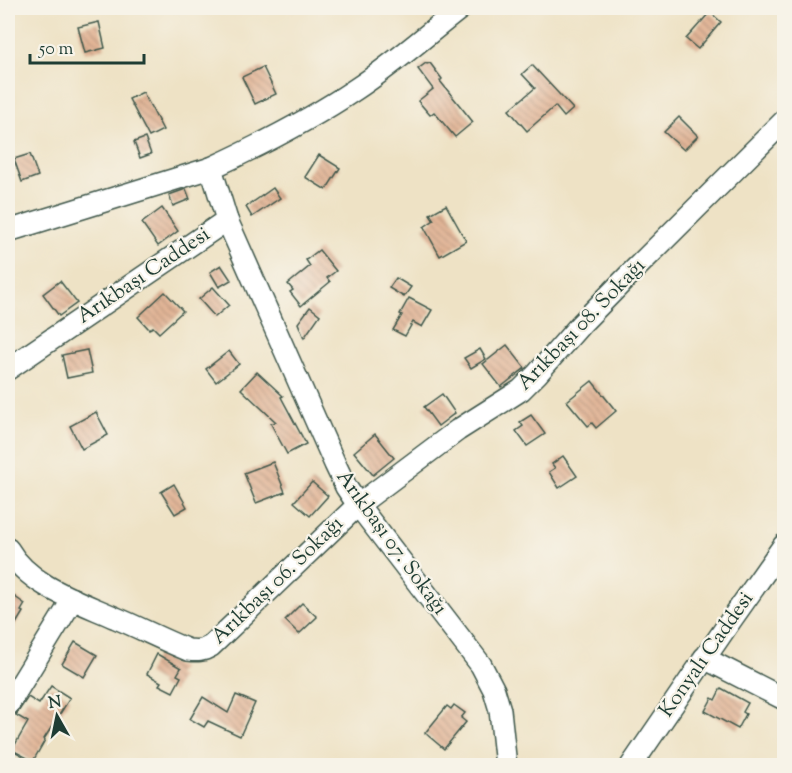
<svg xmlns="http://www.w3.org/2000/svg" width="792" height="773" font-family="'Sorts Mill Goudy',serif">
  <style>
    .building { fill: url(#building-back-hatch) }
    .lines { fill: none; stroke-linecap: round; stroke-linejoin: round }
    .minor-casing { stroke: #3e564a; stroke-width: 24 }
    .minor { stroke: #fff; stroke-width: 21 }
    .labels { text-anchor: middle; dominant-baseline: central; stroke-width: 4.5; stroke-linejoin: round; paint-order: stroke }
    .street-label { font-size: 21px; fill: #1f3d34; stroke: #f7f3e8 }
  </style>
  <defs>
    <pattern id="building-back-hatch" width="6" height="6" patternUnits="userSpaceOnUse" patternTransform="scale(1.5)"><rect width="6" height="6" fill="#e1b394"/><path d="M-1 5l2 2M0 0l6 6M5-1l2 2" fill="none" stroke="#b6937a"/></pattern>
  </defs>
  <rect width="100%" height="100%" fill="#f7f3e8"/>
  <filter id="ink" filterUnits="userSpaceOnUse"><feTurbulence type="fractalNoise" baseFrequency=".0167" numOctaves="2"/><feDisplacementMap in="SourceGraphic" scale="12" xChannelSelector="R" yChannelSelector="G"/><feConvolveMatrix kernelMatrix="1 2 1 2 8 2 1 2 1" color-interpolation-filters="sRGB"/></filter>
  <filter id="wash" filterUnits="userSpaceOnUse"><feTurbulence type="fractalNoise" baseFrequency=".008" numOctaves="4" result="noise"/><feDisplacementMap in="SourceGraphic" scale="24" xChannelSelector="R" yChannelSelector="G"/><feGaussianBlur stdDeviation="1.35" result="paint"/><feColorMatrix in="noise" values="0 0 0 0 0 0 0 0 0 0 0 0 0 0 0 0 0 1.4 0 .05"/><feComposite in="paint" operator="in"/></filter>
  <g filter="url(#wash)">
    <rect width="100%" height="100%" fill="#eee2c5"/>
    <g id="blocks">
      <g class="building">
        <path d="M710 12 721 22 698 49 686 39Z"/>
        <path d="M99 22 105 48 85 53 78 27Z"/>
        <path d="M426 63 427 64 430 63 442 79 440 81 473 122 455 137 434 112 430 115 418 101 433 89 418 69Z"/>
        <path d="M532 65 573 109 564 117 555 106 527 131 509 110 535 88 522 74Z"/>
        <path d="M263 67 276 94 255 104 242 77Z"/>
        <path d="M143 92 163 130 149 137 129 99Z"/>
        <path d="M679 117 698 136 684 150 664 132Z"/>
        <path d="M145 138 151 154 140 158 134 142Z"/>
        <path d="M30 154 38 176 22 182 14 159Z"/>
        <path d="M319 155 340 168 326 190 305 177Z"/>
        <path d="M273 188 280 198 252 217 246 207Z"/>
        <path d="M186 189 190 199 173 206 169 195Z"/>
        <path d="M446 205 466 241 440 256 424 227 434 220 430 214Z"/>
        <path d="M162 208 178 231 158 246 142 223Z"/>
        <path d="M319 250 336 271 327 278 330 282 301 306 290 292 293 290 288 284 310 266 306 260Z"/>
        <path d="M221 265 231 280 219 287 210 272Z"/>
        <path d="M396 278 411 287 404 297 389 288Z"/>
        <path d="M60 281 77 303 59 316 43 294Z"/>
        <path d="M213 287 229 305 215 317 199 299Z"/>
        <path d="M165 292 183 311 159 333 153 327 149 329 138 317Z"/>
        <path d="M409 298 432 310 422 327 413 322 405 336 393 330 402 315 400 314Z"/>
        <path d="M310 307 320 315 304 338 298 323Z"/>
        <path d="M507 345 525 368 501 387 483 364Z"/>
        <path d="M480 349 486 359 471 368 464 358Z"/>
        <path d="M87 350 92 373 67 378 62 355Z"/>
        <path d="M229 351 239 364 216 382 206 369Z"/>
        <path d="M257 372 283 396 281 397 306 444 287 454 271 424 276 422 241 389Z"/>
        <path d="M592 381 616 411 596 428 592 423 588 426 567 401Z"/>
        <path d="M442 394 455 413 438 426 424 407Z"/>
        <path d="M96 412 108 435 82 449 70 426Z"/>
        <path d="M531 415 545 434 527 446 516 431 523 426 520 422Z"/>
        <path d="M375 434 394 458 373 475 354 452Z"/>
        <path d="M563 456 577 476 559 488 549 472 555 468 552 464Z"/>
        <path d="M273 462 285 492 256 503 244 473Z"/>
        <path d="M312 482 328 496 310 516 294 502Z"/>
        <path d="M174 484 187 507 175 514 161 492Z"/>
        <path d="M8 592 25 604 21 611 23 612 8 637Z"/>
        <path d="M302 603 317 617 299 634 285 620Z"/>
        <path d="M75 642 97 655 84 677 62 664Z"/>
        <path d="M157 654 181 668 177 675 181 677 173 692 159 685 161 682 147 674Z"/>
        <path d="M51 686 70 698 44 739 45 740 33 761 12 750 28 722 16 715 28 697 39 704Z"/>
        <path d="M721 688 748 703 743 712 746 714 738 729 705 711 712 698 715 700Z"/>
        <path d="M236 695 255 703 240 736 208 721 204 727 190 719 203 697 228 713Z"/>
        <path d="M454 705 465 713 461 718 466 722 444 749 425 733 447 706 451 709Z"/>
      </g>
    </g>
  </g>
  <g filter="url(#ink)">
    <use href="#blocks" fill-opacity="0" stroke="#3e564a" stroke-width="1.5"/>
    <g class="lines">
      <g class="minor-casing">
        <g id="minor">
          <path d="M227 220 335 464 346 487 358 505 481 665 494 690 500 710 506 766"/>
          <path d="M8 231 211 168"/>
          <path d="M8 369 227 220 211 168C261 145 310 120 356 89 393 65 426 35 461 8"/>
          <path d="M8 549C29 586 78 601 116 618 140 628 163 640 188 650 197 651 203 651 211 646L358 505 458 430 521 390 537 374 581 324 631 273 784 121"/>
          <path d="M704 658 784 699"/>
          <path d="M8 705 73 599"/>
          <path d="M631 766 729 623 784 545"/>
        </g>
      </g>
      <use href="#minor" class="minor"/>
    </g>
  </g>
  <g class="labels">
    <g class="street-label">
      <text transform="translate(144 276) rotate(-34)">Arıkbaşı Caddesi</text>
      <text transform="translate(582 325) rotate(-46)">Arıkbaşı 08. Sokağı</text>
      <text transform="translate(391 543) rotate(54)">Arıkbaşı 07. Sokağı</text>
      <text transform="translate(278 581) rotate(-44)">Arıkbaşı 06. Sokağı</text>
      <text transform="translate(707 655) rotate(-55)">Konyalı Caddesi</text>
    </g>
  </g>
  <rect width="792" height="773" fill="none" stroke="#f7f3e8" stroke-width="30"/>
  <g transform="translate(57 716) rotate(351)" stroke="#f7f3e8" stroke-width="4.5" paint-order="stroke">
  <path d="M0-4.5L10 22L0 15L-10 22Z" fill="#1f3d34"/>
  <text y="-9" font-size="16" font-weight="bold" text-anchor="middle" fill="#1f3d34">N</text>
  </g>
  <path d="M30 54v9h114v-9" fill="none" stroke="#1f3d34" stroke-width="3"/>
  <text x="39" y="54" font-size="18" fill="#1f3d34" stroke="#f7f3e8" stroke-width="4.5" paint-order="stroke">50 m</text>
</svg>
